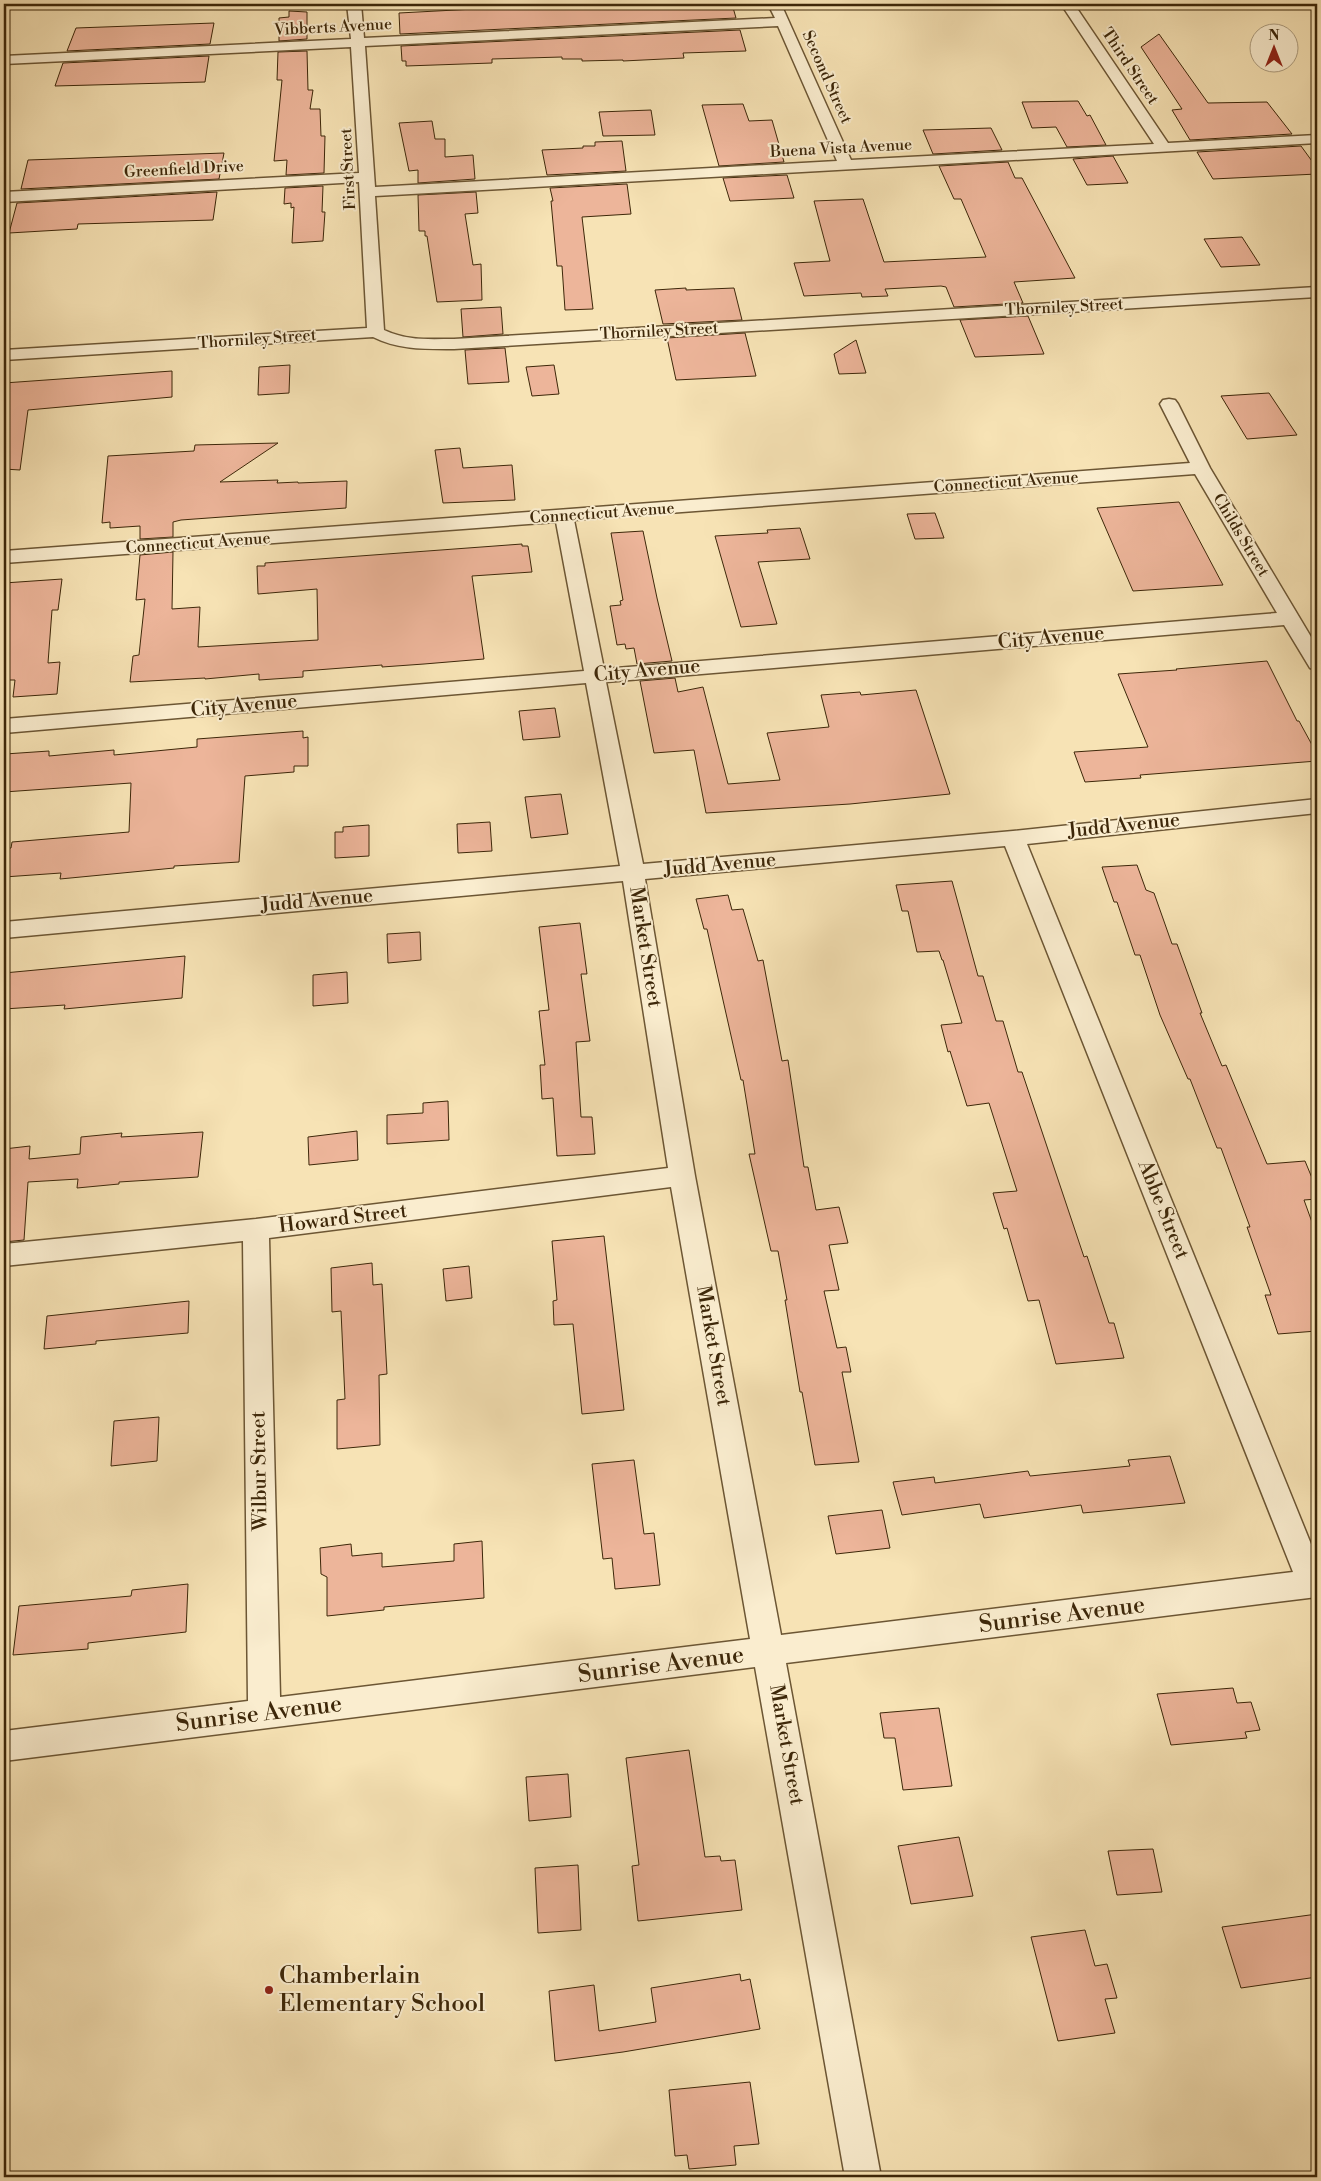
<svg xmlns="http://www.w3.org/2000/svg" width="1321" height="2181" font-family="'Libre Bodoni',serif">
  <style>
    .building { fill: #edb59a; stroke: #3d2709 }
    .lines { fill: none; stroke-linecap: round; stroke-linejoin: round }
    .minor-casing { stroke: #6c5634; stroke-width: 3 }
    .minor { fill: #faedcf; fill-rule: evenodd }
    .poi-dot { fill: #8f2418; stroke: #faedcf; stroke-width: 2 }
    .labels { text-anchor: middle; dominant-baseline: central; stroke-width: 4; stroke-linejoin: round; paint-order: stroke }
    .far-street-label { font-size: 16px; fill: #3d2709; stroke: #faedcf }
    .street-label { font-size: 20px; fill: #3d2709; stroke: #faedcf }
    .near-street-label { font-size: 24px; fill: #3d2709; stroke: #faedcf }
    .near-poi-label { font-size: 24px; fill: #3d2709; stroke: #faedcf; text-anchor: start }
  </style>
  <rect width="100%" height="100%" fill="#f7e3b5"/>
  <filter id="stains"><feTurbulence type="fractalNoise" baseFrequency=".004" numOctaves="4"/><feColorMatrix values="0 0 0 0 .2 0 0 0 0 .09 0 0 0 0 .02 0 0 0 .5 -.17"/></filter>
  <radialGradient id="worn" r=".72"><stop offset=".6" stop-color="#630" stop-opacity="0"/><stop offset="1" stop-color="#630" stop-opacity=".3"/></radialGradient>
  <g class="building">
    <path d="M569 4H618V6L732 4 736 18 400 34 399 13Z"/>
    <path d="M289 11 307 12V39L279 41V18L289 17Z"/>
    <path d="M214 23 210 44 67 51 76 28Z"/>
    <path d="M740 30 746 51 683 53 684 58 623 61V60L582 61V59H562V57L492 59V63L406 66V61H402L401 46Z"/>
    <path d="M1159 34 1208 103 1267 102 1292 134 1190 140 1172 110 1182 109 1141 47Z"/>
    <path d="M307 51 308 90H313L310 109H320L321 136H325L324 173 286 175 287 160 274 161 282 80H277L278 52Z"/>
    <path d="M209 56 205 82 55 86 63 63Z"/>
    <path d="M1078 101 1087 116 1090 115 1106 145 1067 147 1056 127 1032 128 1022 102Z"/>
    <path d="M743 104 749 121 772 120 784 162 719 166 702 105Z"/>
    <path d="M651 110 655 135 603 136 599 112Z"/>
    <path d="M432 121 435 139H445V157L473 155 475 179 418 183V170L409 171 399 123Z"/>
    <path d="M991 128 1002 150 933 154 923 130Z"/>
    <path d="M622 141 626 171 547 175 542 150 583 148V146H595V142Z"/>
    <path d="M1301 146 1317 168V174L1213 179 1197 152Z"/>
    <path d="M224 153 219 179 21 189 28 160Z"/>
    <path d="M1113 156 1128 183 1087 185 1073 159Z"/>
    <path d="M1008 162 1015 178H1022L1075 278 1014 282 1023 303 954 307 946 287 941 286 885 289 888 296 862 297 861 293 804 296 794 263 830 261 814 201 863 199 884 262 986 257 961 199H954L939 166Z"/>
    <path d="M787 175 794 198 730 201 723 178Z"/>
    <path d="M627 184 631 214 582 217 593 309 565 310 562 266H557L551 201H553L550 188Z"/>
    <path d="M323 186 322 212H325L323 241 292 243 294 207 291 208V203L284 204 285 188Z"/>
    <path d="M217 192 213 220 78 224 77 229 9 233 17 203Z"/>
    <path d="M476 192 478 213 465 214 473 265 481 264 482 300 437 302 427 236H425V231H419L418 195Z"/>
    <path d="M1242 237 1260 265 1221 267 1204 239Z"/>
    <path d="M686 288V290L734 288 742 320 663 324 655 290Z"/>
    <path d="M501 307 503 334 463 337 461 309Z"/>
    <path d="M1028 316 1044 354 975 357 960 320Z"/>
    <path d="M745 333 756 376 676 380 667 338Z"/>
    <path d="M856 340 866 373 839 374 834 354Z"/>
    <path d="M505 348 509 382 468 384 465 350Z"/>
    <path d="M290 365 289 393 258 395 259 367Z"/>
    <path d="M554 365 559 394 532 396 526 367Z"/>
    <path d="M172 371V397L28 410 20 470 4 469V383Z"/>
    <path d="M1269 393 1297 435 1247 439 1221 396Z"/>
    <path d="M278 443 220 482 278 480 277 483 298 482V483L347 481 346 508 181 520 173 522V537L140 539V526L110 528V522L102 523 108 456 194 451 195 445Z"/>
    <path d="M460 448 463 468 512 465 515 500 443 503 435 450Z"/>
    <path d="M1179 502 1223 585 1133 591 1097 508Z"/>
    <path d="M935 513 944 538 915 539 907 514Z"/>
    <path d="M800 528 810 559 758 562 777 624 741 627 715 536 768 533 767 530Z"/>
    <path d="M643 531 657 598 672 661 637 664 634 648 626 649 625 644 617 645 610 606 621 605 620 601 623 600 611 533Z"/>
    <path d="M522 544V546H528L532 572 472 576 484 659 424 664 382 667V665L303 671V677L259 680V674L205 679V678L130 682 133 656 139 655 145 599 136 600 140 555 173 552 172 609 200 607 198 647 318 640 317 589 258 594 257 566H265V563Z"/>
    <path d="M62 579 58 610H52L48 663 60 662 57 694 13 697 15 680H4V583Z"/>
    <path d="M1267 661 1297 721H1299L1317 754V761L1140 775 1141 778 1085 782 1074 752 1148 747 1118 674 1177 670 1176 669Z"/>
    <path d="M675 678 678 692 703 687 728 784 780 780 767 733 829 727 821 695 860 692 861 695 916 690 950 794 850 804 706 813 694 750 654 753 640 681Z"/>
    <path d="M555 708 560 737 523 740 519 711Z"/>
    <path d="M303 731V738L308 737V766H294V772L245 776 239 862 174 866V868L60 879 61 873 4 877V849L11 848 12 842 129 832 131 783 4 792 5 754 49 751V756L114 750V755L197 747V739Z"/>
    <path d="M561 794 568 834 531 838 525 797Z"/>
    <path d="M490 822 492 851 458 853 457 824Z"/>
    <path d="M369 825V856L335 858V832H343V827Z"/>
    <path d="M1137 865 1146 890 1154 893 1172 944H1177L1202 1013H1200L1222 1066 1226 1065 1267 1164 1305 1161 1317 1190V1199L1304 1200 1317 1236V1331L1278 1334 1265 1295H1271L1247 1227H1250L1221 1148H1217L1190 1079H1188L1160 1015 1140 955H1135L1117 902H1114L1102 867Z"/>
    <path d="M952 881 978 976H983L996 1021H1003L1018 1072H1022L1084 1257 1087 1256 1109 1323H1114L1124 1358 1056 1364 1039 1300 1028 1301 1007 1228 1004 1229 993 1193 1017 1191 989 1103 967 1106 950 1051 948 1052 941 1025 962 1023 943 960H942L939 951 917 952 908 911H902L896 885Z"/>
    <path d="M728 895 732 910 743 909 758 961 763 960 782 1061 788 1060 804 1167H808L816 1210 839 1207 848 1243 829 1245 839 1290 824 1291 837 1348 846 1347 851 1372H842L859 1462 815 1465 802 1392H800L785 1300H787L778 1251H771L749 1154H755L743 1080H741L707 929H704L696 899Z"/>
    <path d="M580 923 587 974H581L590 1041 576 1042 581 1117H592L595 1154 557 1156 553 1098 542 1099 540 1065H545L539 1011 549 1010 539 927Z"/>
    <path d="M420 932 421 960 388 963 387 934Z"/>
    <path d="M185 956 182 998 64 1009 65 1005 4 1009V973Z"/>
    <path d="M347 972 348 1003 313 1006V975Z"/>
    <path d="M448 1101 449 1140 387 1144V1115L423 1113V1103Z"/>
    <path d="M357 1131 358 1160 309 1165 308 1137Z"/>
    <path d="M203 1132 198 1177 119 1182V1184L77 1188 78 1179 28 1182 24 1240 4 1242V1149L30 1146 29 1159 80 1154 81 1137 122 1133 121 1137Z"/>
    <path d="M604 1236 624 1410 582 1414 573 1324 554 1325 553 1301 557 1300 552 1241Z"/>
    <path d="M372 1263 373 1285 382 1284 387 1374 379 1375 380 1445 337 1449V1400L345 1399 341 1311 332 1312 331 1268Z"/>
    <path d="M469 1266 472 1298 446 1301 443 1269Z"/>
    <path d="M189 1301 188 1333 96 1341V1344L44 1349 47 1316Z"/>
    <path d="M159 1417 157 1461 111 1466 114 1421Z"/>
    <path d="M1170 1456 1185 1503 1083 1513 1081 1505 984 1518 980 1504 902 1515 893 1482 934 1477 935 1483 1028 1471 1030 1476 1130 1466 1128 1460Z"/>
    <path d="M634 1460 644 1534 654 1533 660 1585 615 1589 612 1558 603 1559 592 1464Z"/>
    <path d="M882 1510 890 1548 836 1554 828 1516Z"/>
    <path d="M482 1541 484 1598 384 1607V1610L327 1616V1577L321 1574 320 1548 351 1544 352 1556 382 1553V1567L454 1561V1544Z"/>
    <path d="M188 1584 186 1632 88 1643V1649L13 1655 19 1606 131 1596 132 1590Z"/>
    <path d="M1233 1688 1237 1703 1251 1702 1260 1730 1245 1732 1247 1738 1171 1745 1157 1694Z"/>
    <path d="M939 1708 952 1786 903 1790 895 1738H884L880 1713Z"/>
    <path d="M689 1750 705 1857 720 1856 721 1861 735 1860 742 1910 638 1921 632 1866 639 1865 626 1758Z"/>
    <path d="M568 1774 571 1817 529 1821 526 1777Z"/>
    <path d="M959 1837 973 1896 911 1904 898 1846Z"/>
    <path d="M1153 1849 1162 1892 1117 1895 1108 1851Z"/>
    <path d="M578 1865 581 1930 538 1933 535 1868Z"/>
    <path d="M1317 1914V1977L1241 1988 1222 1927Z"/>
    <path d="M1085 1930 1095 1966 1107 1964 1117 1998 1105 1999 1115 2033 1058 2041 1031 1937Z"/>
    <path d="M740 1974 741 1981 750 1979 760 2029 623 2052 555 2061 549 1991 594 1985 599 2031 656 2022 651 1988Z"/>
    <path d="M750 2082 759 2144 734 2146 736 2165 689 2169 687 2155 675 2156 669 2090Z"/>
  </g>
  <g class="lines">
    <g class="minor-casing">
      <g id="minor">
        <path d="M347 4H361L364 38 775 18 768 4H781L851 160 1154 144 1061 4H1074L1168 143 1317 135V143L375 196 384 330C408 341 428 339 454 339L1317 287V297L454 349C425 349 399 350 373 337L4 360V350L367 328 359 182 4 202V192L359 173 351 47 4 64V56L351 39ZM778 26 837 161 375 187 365 46Z"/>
        <path d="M1169 399 1175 400 1178 404 1210 468 1317 647V670L1310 668 1284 625 606 682 643 864 1013 831 1317 799V813L1027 844 1317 1559V1597L786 1663 881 2177H845L755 1667 4 1761V1731L248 1701 243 1241 4 1266V1244L256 1219 668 1168 623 881 4 938V922L620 866 586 683 4 733V719L584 671 556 522 4 563V551L1190 463 1160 404 1163 400ZM1195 474 1277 613 604 669 574 520ZM1005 846 1293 1572 781 1635 695 1176 645 879ZM671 1187 750 1639 280 1697 269 1238Z"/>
      </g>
    </g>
    <use href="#minor" class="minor"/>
  </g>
  <circle class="poi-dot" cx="269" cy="1990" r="5"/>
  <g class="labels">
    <g class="far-street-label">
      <text transform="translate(333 27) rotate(-3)">Vibberts Avenue</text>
      <text transform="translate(1130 66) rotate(56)">Third Street</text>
      <text transform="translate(827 77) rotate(66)">Second Street</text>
      <text transform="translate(841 148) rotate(-3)">Buena Vista Avenue</text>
      <text transform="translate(184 169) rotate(-3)">Greenfield Drive</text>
      <text transform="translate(348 169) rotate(-93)">First Street</text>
      <text transform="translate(1064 307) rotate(-3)">Thorniley Street</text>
      <text transform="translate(659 331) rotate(-3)">Thorniley Street</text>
      <text transform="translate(257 339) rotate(-4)">Thorniley Street</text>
      <text transform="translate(1006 482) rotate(-4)">Connecticut Avenue</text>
      <text transform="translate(602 513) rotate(-4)">Connecticut Avenue</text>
      <text transform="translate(1241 535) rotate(59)">Childs Street</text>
      <text transform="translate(198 543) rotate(-4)">Connecticut Avenue</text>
    </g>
    <g class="street-label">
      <text transform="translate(1051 638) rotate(-5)">City Avenue</text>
      <text transform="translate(647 671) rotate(-5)">City Avenue</text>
      <text transform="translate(244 706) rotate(-5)">City Avenue</text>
      <text transform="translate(1124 826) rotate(-6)">Judd Avenue</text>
      <text transform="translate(720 865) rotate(-5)">Judd Avenue</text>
      <text transform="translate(317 901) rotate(-5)">Judd Avenue</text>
      <text transform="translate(645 947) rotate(81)">Market Street</text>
      <text transform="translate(1163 1210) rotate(68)">Abbe Street</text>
      <text transform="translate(343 1219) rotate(-7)">Howard Street</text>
      <text transform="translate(713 1346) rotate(80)">Market Street</text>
      <text transform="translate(260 1471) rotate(-91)">Wilbur Street</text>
      <text transform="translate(786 1745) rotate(80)">Market Street</text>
    </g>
    <g class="near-street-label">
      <text transform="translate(1062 1615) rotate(-7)">Sunrise Avenue</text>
      <text transform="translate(661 1665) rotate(-7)">Sunrise Avenue</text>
      <text transform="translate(259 1714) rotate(-7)">Sunrise Avenue</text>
    </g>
    <g class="near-poi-label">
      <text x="279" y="1976">Chamberlain<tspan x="279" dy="28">Elementary School</tspan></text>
    </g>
  </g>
  <rect width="1321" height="2181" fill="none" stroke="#f7e3b5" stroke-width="20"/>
  <rect x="5" y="5" width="1311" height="2171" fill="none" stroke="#3d2709" stroke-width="2.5"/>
  <rect x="10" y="10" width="1301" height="2161" fill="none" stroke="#3d2709"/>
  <g transform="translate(1274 48)"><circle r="24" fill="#faedcf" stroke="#ae9e80"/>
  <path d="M0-4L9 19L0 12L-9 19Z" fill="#8f2418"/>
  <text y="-8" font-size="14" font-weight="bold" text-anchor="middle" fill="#3d2709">N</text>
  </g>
  <rect width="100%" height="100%" filter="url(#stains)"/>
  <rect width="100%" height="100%" fill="url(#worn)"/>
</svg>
